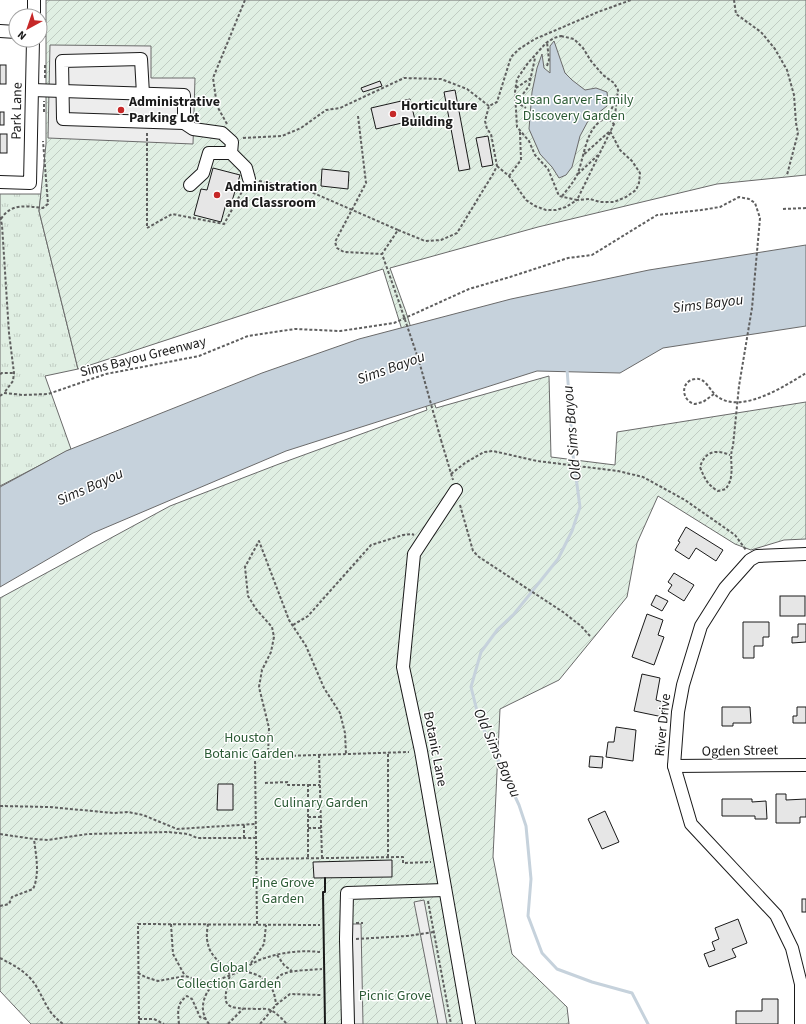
<svg xmlns="http://www.w3.org/2000/svg" width="806" height="1024" font-family="'Source Sans 3',sans-serif">
  <style>
    .grass { fill: url(#grass-tufts); stroke: #6a6a6a }
    .garden { fill: url(#garden-furrows); stroke: #6a6a6a }
    .parking { fill: #ededed; stroke: #6a6a6a }
    .water { fill: #c6d2dc; stroke: #6a6a6a }
    .lines { fill: none; stroke-linecap: round; stroke-linejoin: round }
    .stream { stroke: #c6d2dc; stroke-width: 3 }
    .building { fill: #e6e6e6; stroke: #1a1a1a }
    .minor-casing { stroke: #1a1a1a; stroke-width: 14 }
    .path { stroke: #5f5f5f; stroke-width: 2; stroke-dasharray: 3 2; stroke-linecap: butt }
    .minor { stroke: #fff; stroke-width: 12 }
    .path-bridge { stroke: #5f5f5f; stroke-width: 2; stroke-dasharray: 3 2; stroke-linecap: butt }
    .wall { stroke: #1a1a1a; stroke-width: 2 }
    .poi-dot { fill: #c62828; stroke: #fff; stroke-width: 1.5 }
    .labels { text-anchor: middle; dominant-baseline: central; stroke-width: 3; stroke-linejoin: round; paint-order: stroke }
    .park-label { font-size: 14px; fill: #2b5a34; stroke: #fff }
    .poi-label { font-size: 14px; font-weight: bold; fill: #1a1a1a; stroke: #fff; text-anchor: start }
    .street-label { font-size: 14px; fill: #1a1a1a; stroke: #fff }
    .water-label { font-size: 15px; font-style: italic; fill: #1a1a1a; stroke: #fff }
  </style>
  <defs>
    <pattern id="grass-tufts" width="24" height="20" patternUnits="userSpaceOnUse"><rect width="24" height="20" fill="#e0efe3"/><path d="M3 7l-1-3M5 7V3M7 7l1-3M15 17l-1-3M17 17v-4M19 17l1-3" fill="none" stroke="#c0ccc2"/></pattern>
    <pattern id="garden-furrows" width="10" height="10" patternUnits="userSpaceOnUse"><rect width="10" height="10" fill="#e0efe3"/><path d="M-1 1l2-2M0 10L10 0M9 11l2-2" fill="none" stroke="#c0ccc2"/></pattern>
  </defs>
  <rect width="100%" height="100%" fill="#fff"/>
  <path class="grass" d="M0 194H41L39 211 78 369 45 376 71 449 0 486Z"/>
  <path class="garden" d="M46 0H806V175L717 184 538 227 390 268 406 312 436 408 549 376 551 457 615 465 617 432 806 402V539L784 540 751 550 735 544 658 496 637 543 627 597 559 680 500 709 493 857 512 954 567 1007 569 1024H31L0 991V598L170 506 279 464 427 410 383 269 78 369 39 211 46 144Z"/>
  <g class="parking">
    <path d="M50 45 151 46V78H195L193 144 48 138Z"/>
    <path d="M424 900 447 1024H438L414 902Z"/>
    <path d="M352 924H361L363 1024H354Z"/>
  </g>
  <g class="water">
    <path d="M554 41 565 73 572 80 585 90 596 88 607 92 608 101 607 106 588 121 580 136 572 167 566 175 559 178 552 167 540 154 529 129 532 92 537 68 542 54 544 68 550 73V46Z"/>
    <path d="M806 245V326L663 348 620 373 537 371 286 451 93 533 0 587V487L66 451 262 373 359 339 511 299 649 270Z"/>
  </g>
  <g class="lines">
    <path class="stream" d="M567 369 571 421V440L580 507 572 531 558 559 514 614 498 629 481 652 471 687 479 719 519 805 526 826 531 879 528 916 542 953 557 969 592 982 632 993 648 1024"/>
  </g>
  <g class="building">
    <rect x="0" y="65" width="6" height="19"/>
    <path d="M380 81 382 86 363 92 361 88Z"/>
    <path d="M455 90 470 169 459 171 444 92Z"/>
    <path d="M410 99 415 120 376 129 371 108Z"/>
    <rect x="0" y="112" width="4" height="13"/>
    <rect x="0" y="134" width="7" height="19"/>
    <path d="M488 136 493 165 482 167 476 138Z"/>
    <path d="M213 168 240 175 232 201 227 200 221 222 194 215 201 189 207 190Z"/>
    <path d="M322 169 349 172 348 189 321 186Z"/>
    <path d="M686 527 723 550 716 561 696 548 689 559 675 550 680 542 678 541Z"/>
    <path d="M674 573 694 585 684 601 668 591 672 585 668 582Z"/>
    <path d="M656 595 668 601 662 611 651 605Z"/>
    <rect x="780" y="596" width="25" height="20"/>
    <path d="M647 614 663 620 658 635 664 637 654 665 632 657Z"/>
    <path d="M743 622H769V637H763V646H754V658H743Z"/>
    <path d="M798 624H806V642L792 643V637H798Z"/>
    <path d="M642 674 660 678 656 700 666 703 663 717 634 711Z"/>
    <path d="M722 707H750L751 723H733V726H722Z"/>
    <path d="M797 707H806V723H793V716H797Z"/>
    <path d="M616 727 636 730 633 761 606 757 608 742H614Z"/>
    <path d="M590 756 603 757 602 768 589 767Z"/>
    <path d="M218 784H233V810H217Z"/>
    <path d="M776 794H786V800L806 799V817H800V823H776Z"/>
    <path d="M722 799H752V802L766 801 767 819H755V816H722Z"/>
    <path d="M605 811 619 842 602 849 588 819Z"/>
    <path d="M392 860V877L314 878 313 862Z"/>
    <rect x="802" y="899" width="4" height="13"/>
    <path d="M738 919 747 943 732 949 736 957 709 967 704 954 715 950 712 942 719 939 715 928Z"/>
    <path d="M762 999H778V1024H736V1011H762Z"/>
  </g>
  <g class="lines">
    <g class="minor-casing">
      <g id="minor">
        <path d="M34 16V0"/>
        <path d="M0 31 16 32"/>
        <path d="M32 90 184 95V123L193 129 222 133 232 142 231 153 246 168 249 179"/>
        <path d="M143 94 141 59 62 61 63 119 184 123"/>
        <path d="M0 182 30 183 33 40"/>
        <path d="M190 185 203 173 209 153H231"/>
        <path d="M456 490 414 554 403 667 421 751 469 1024"/>
        <path d="M674 766 806 765"/>
        <path d="M348 1024 346 939 347 893 445 890"/>
        <path d="M801 1024V984L792 948 776 915 691 824 674 766 678 712 683 685 701 626 725 588 750 560 757 556 806 554"/>
      </g>
    </g>
    <g class="path">
      <path d="M734 0 736 14 761 32 775 49 787 70 794 95 796 123 798 133 787 175"/>
      <path d="M45 19V38"/>
      <path d="M561 36 574 39 583 48 591 61 603 75 614 83 618 90 614 124 577 200 559 196 548 169 535 155 529 141 517 127 515 92 517 79 528 63 546 43 554 38Z"/>
      <path d="M45 65V80"/>
      <path d="M547 66 549 60 547 42"/>
      <path d="M516 88 531 78"/>
      <path d="M523 94 529 86 535 58"/>
      <path d="M516 102 526 108"/>
      <path d="M44 112V101"/>
      <path d="M358 116 366 183 335 242 337 248 344 252 382 254"/>
      <path d="M607 118 616 100"/>
      <path d="M227 124 217 106 213 78 245 0"/>
      <path d="M147 133V228L172 214 224 224 244 188"/>
      <path d="M243 138 282 136 301 128 326 110 340 108 404 78 441 79 467 89 489 106"/>
      <path d="M497 166 509 176 526 200 535 206 546 210H556L566 207 577 200 590 199 600 202H614L626 197 636 190 639 183 640 173 632 161 620 150 610 131 583 155"/>
      <path d="M578 174 598 155"/>
      <path d="M509 176 521 160 520 132"/>
      <path d="M259 181 309 191 398 230 382 254 400 305"/>
      <path d="M562 196C567 190 573 183 577 175 585 157 585 125 607 118L614 124"/>
      <path d="M783 209 806 208"/>
      <path d="M0 217 2 225 9 333 14 373 13 381 4 393"/>
      <path d="M1 219C11 203 26 206 43 208L48 204 43 141"/>
      <path d="M398 230 425 241 441 240 457 233 493 174 497 166 491 134 487 129 485 121 489 106 497 102 511 57 519 49 535 39 598 12 631 0"/>
      <path d="M0 374 2 373H14"/>
      <path d="M714 394 703 402 695 404C681 401 680 381 695 379 706 377 710 392 718 397 742 414 785 386 806 373"/>
      <path d="M0 396 4 393 23 395 48 394 106 374 199 356 248 336 295 329 340 331 394 323 469 289 510 277 568 258 592 255 657 215 701 210 720 207 739 197 749 199 755 203 760 218 752 308 739 386 733 446C729 458 733 464 731 476 731 481 728 485 726 489L718 491C707 485 704 477 700 467 705 451 716 449 730 455"/>
      <path d="M441 440 453 480"/>
      <path d="M451 474 465 463 484 452 493 451 537 461 618 471 643 477 685 500 735 535 746 550"/>
      <path d="M460 505 473 551 479 557 563 612 581 626 590 636"/>
      <path d="M293 625 308 616 371 545 403 535 412 534 414 535"/>
      <path d="M319 755 322 858"/>
      <path d="M268 756 269 728 259 687 262 670 271 652 274 637 272 627 256 609 248 596 245 567 259 541 289 620 306 646 324 688 340 713 345 733 346 754"/>
      <path d="M265 783 288 782V785H308V858"/>
      <path d="M308 785H320"/>
      <path d="M0 806 49 807 114 813 128 812 143 815 177 829 255 824"/>
      <path d="M308 817H321"/>
      <path d="M244 825V838"/>
      <path d="M308 828H321"/>
      <path d="M0 834 34 839 48 840 88 834 168 832 188 834 197 838H256"/>
      <path d="M388 857V753"/>
      <path d="M256 859 403 857V863L431 862"/>
      <path d="M428 901 451 1024"/>
      <path d="M0 906 9 904 12 897 33 889C40 874 36 856 34 839"/>
      <path d="M356 923H363"/>
      <path d="M171 924 173 954 185 976"/>
      <path d="M208 924C207 930 206 938 208 944 210 957 224 964 230 975 221 1009 224 1008 257 1009 261 1009 266 1008 270 1010 276 1012 282 1019 287 1024"/>
      <path d="M257 924 255 757 409 752"/>
      <path d="M356 939 407 936 434 932"/>
      <path d="M277 955 284 965 292 971"/>
      <path d="M0 958C11 964 22 969 31 979 38 987 42 998 48 1008 52 1015 57 1019 63 1024"/>
      <path d="M251 963 264 944 266 925"/>
      <path d="M239 971C261 973 274 981 276 1005"/>
      <path d="M138 973 145 977 158 981 185 976 213 984"/>
      <path d="M271 987C274 983 277 977 281 975 289 970 312 970 322 969"/>
      <path d="M139 1019H154L164 1024"/>
      <path d="M139 1024 138 924 320 925"/>
      <path d="M179 1024C178 1012 176 1004 187 996L192 999 200 1017 206 1019"/>
      <path d="M209 1024C199 1012 202 996 213 985 219 978 230 976 238 972 247 967 255 961 265 958 283 952 302 950 320 952"/>
      <path d="M228 1024 243 1009"/>
      <path d="M260 1024 276 1005 290 994 321 995"/>
    </g>
    <use href="#minor" class="minor"/>
    <path class="path-bridge" d="M400 305 419 361 441 440"/>
    <path class="wall" d="M325 878V892H323L325 1024"/>
  </g>
  <g class="poi-dot">
    <circle cx="121" cy="110" r="4"/>
    <circle cx="393" cy="114" r="4"/>
    <circle cx="217" cy="195" r="4"/>
  </g>
  <g class="labels">
    <g class="park-label">
      <text x="574" y="100">Susan Garver Family<tspan x="574" dy="16">Discovery Garden</tspan></text>
      <text x="249" y="738">Houston<tspan x="249" dy="16">Botanic Garden</tspan></text>
      <text x="321" y="803">Culinary Garden</text>
      <text x="283" y="883">Pine Grove<tspan x="283" dy="16">Garden</tspan></text>
      <text x="229" y="968">Global<tspan x="229" dy="16">Collection Garden</tspan></text>
      <text x="395" y="996">Picnic Grove</text>
    </g>
    <g class="poi-label">
      <text x="129" y="102">Administrative<tspan x="129" dy="16">Parking Lot</tspan></text>
      <text x="401" y="106">Horticulture<tspan x="401" dy="16">Building</tspan></text>
      <text x="225" y="187">Administration<tspan x="225" dy="16">and Classroom</tspan></text>
    </g>
    <g class="street-label">
      <text transform="translate(17 111) rotate(-89)">Park Lane</text>
      <text transform="translate(143 357) rotate(-14)">Sims Bayou Greenway</text>
      <text transform="translate(663 725) rotate(-84)">River Drive</text>
      <text transform="translate(435 749) rotate(79)">Botanic Lane</text>
      <text transform="translate(740 751) rotate(-1)">Ogden Street</text>
    </g>
    <g class="water-label">
      <text transform="translate(708 304) rotate(-7)">Sims Bayou</text>
      <text transform="translate(391 368) rotate(-20)">Sims Bayou</text>
      <text transform="translate(572 433) rotate(-95)">Old Sims Bayou</text>
      <text transform="translate(90 487) rotate(-24)">Sims Bayou</text>
      <text transform="translate(497 753) rotate(66)">Old Sims Bayou</text>
    </g>
  </g>
  <g transform="translate(28 28) rotate(220)"><circle r="19" fill="#ffffff" stroke="#a3a3a3"/>
  <path d="M0-3L7 15L0 10L-7 15Z" fill="#c62828"/>
  <text y="-6" font-size="11" font-weight="bold" text-anchor="middle" fill="#1a1a1a">N</text>
  </g>
</svg>
